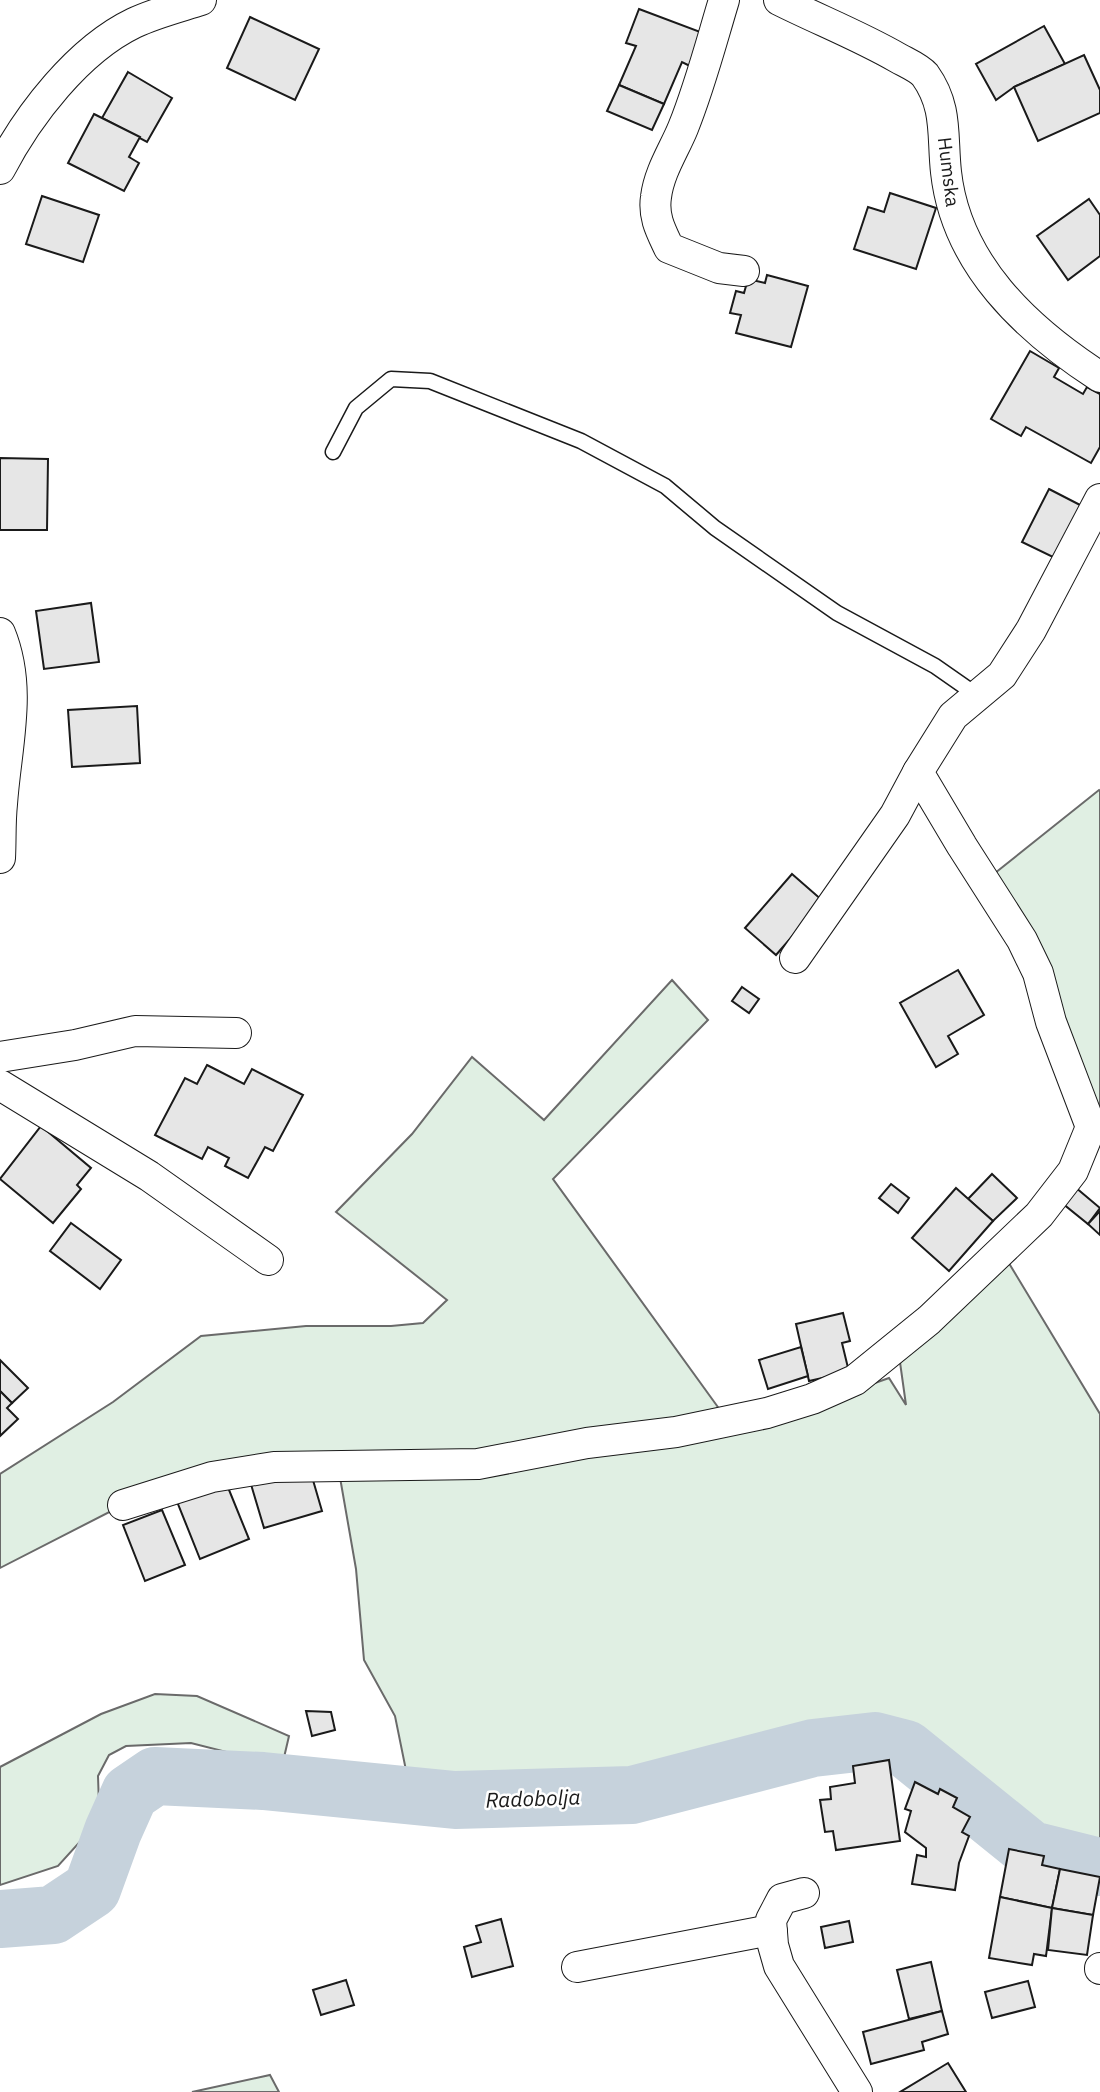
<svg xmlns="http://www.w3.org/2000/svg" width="1100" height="2092" font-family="'IBM Plex Sans',sans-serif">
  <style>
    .green { fill: #e0efe3; stroke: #6a6a6a; stroke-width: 2 }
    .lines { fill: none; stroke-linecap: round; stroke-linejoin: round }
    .river { stroke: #c6d2dc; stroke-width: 58 }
    .building { fill: #e6e6e6; stroke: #1a1a1a; stroke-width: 2 }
    .service-casing { stroke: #1a1a1a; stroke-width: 17 }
    .minor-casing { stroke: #1a1a1a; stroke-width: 32 }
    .service { stroke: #fff; stroke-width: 14 }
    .minor { stroke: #fff; stroke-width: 30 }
    .labels { text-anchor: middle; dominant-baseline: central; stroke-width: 5; stroke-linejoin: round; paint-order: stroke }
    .street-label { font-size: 19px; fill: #1a1a1a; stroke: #fff }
    .water-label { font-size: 21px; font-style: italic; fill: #1a1a1a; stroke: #fff }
  </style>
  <rect width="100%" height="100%" fill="#fff"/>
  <g class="green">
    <path d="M1099 790 1100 791V1128L985 881Z"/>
    <path d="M672 980 708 1020 553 1179 728 1421 799 1410 889 1378 906 1405 898 1348 1004 1255 1100 1414V1867L1031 1850 906 1749 875 1741 813 1748 632 1795 455 1800 411 1795 395 1716 364 1660 356 1569 338 1466 123 1505 0 1568V1474L113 1402 201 1336 306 1326H391L423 1323 447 1300 336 1212 412 1134 472 1057 544 1120Z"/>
    <path d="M155 1694 197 1696 289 1736 282 1766 191 1743 126 1746 109 1755 98 1776 99 1805 87 1834 58 1866 0 1885V1767L101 1714Z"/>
    <path d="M270 2075 279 2092H192Z"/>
  </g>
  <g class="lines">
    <path class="river" d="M0 1919 53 1915 92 1889 113 1831 130 1793 155 1776 263 1781 455 1800 632 1795 813 1748 875 1741 906 1749 1031 1850 1100 1867"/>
  </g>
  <g class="building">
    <path d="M639 9 703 33 690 66 682 62 664 104 619 85 636 46 626 43Z"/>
    <path d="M250 17 319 49 295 100 227 68Z"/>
    <path d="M1044 26 1065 64 1014 87 996 100 976 64Z"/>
    <path d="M1084 55 1100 90V113L1038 141 1014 87Z"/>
    <path d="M128 72 172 98 147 142 102 118Z"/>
    <path d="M619 85 664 104 652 130 607 111Z"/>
    <path d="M94 114 140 137 129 157 139 163 124 191 68 163Z"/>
    <path d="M890 193 936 208 916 269 854 249 868 207 884 212Z"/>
    <path d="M42 196 99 215 83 262 26 244Z"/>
    <path d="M1089 199 1100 215V256L1068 280 1037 236Z"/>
    <path d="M767 275 808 286 791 347 736 333 741 315 730 313 736 291 744 293 748 279 765 283Z"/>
    <path d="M1030 351 1059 368 1054 377 1083 394 1087 387 1100 394V447L1091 463 1026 427 1021 436 991 419Z"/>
    <path d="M0 458 48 459 47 530H0Z"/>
    <path d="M1049 489 1084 507 1057 559 1022 542Z"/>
    <path d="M91 603 99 662 44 669 36 611Z"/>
    <path d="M137 706 140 763 72 767 68 710Z"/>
    <path d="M792 874 823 901 776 955 745 928Z"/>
    <path d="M958 970 984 1015 948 1036 958 1054 936 1067 900 1003Z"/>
    <path d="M742 987 759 999 749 1013 732 1001Z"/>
    <path d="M207 1065 244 1084 252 1069 303 1095 273 1151 265 1147 248 1178 225 1166 229 1158 208 1147 202 1159 155 1135 185 1078 197 1084Z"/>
    <path d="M41 1126 91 1168 77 1185 81 1189 53 1223 0 1179Z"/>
    <path d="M992 1174 1017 1198 993 1221 968 1199Z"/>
    <path d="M891 1184 909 1198 898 1213 879 1198Z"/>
    <path d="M1075 1187 1100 1208 1088 1224 1062 1203Z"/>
    <path d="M956 1188 993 1221 949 1271 912 1238Z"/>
    <path d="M1100 1211V1235L1088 1224Z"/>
    <path d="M71 1223 121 1260 100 1289 50 1251Z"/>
    <path d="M843 1313 850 1341 842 1343 849 1372 809 1381 796 1324Z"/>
    <path d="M801 1347 808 1376 768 1389 759 1360Z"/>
    <path d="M0 1360 28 1388 12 1403 0 1391Z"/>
    <path d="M0 1391 12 1403 7 1408 18 1419 0 1436Z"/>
    <path d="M308 1463 322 1511 264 1528 250 1481Z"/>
    <path d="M225 1480 249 1539 200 1559 176 1499Z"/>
    <path d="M162 1510 185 1565 145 1581 123 1525Z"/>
    <path d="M306 1711 331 1712 335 1730 312 1736Z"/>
    <path d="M889 1760 900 1841 836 1850 833 1831 825 1832 820 1800 831 1799 830 1787 855 1783 853 1766Z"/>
    <path d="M915 1782 938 1794 940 1789 957 1798 953 1807 970 1817 962 1832 969 1836 959 1863 955 1890 912 1884 917 1855 926 1857V1848L905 1832 911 1811 905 1809Z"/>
    <path d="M1009 1849 1044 1856 1042 1865 1060 1869 1052 1908 1000 1897Z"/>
    <path d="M1060 1869 1100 1877 1093 1915 1052 1908Z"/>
    <path d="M1000 1897 1052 1908 1046 1956 1034 1954 1032 1965 989 1958Z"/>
    <path d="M1052 1908 1093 1915 1087 1955 1048 1950Z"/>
    <path d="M501 1919 513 1966 472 1977 464 1947 481 1942 476 1926Z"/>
    <path d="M849 1921 853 1942 825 1948 821 1927Z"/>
    <path d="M931 1962 942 2011 909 2019 897 1970Z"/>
    <path d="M346 1980 354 2005 321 2015 313 1990Z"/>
    <path d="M1028 1981 1035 2007 992 2018 985 1992Z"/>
    <path d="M942 2011 948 2034 922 2042 924 2050 871 2064 863 2032Z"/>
    <path d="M948 2063 966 2092H900Z"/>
  </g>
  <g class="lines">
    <g class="service-casing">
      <path id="service" d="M333 452 356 408 391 379 430 381 581 441 665 486 715 528 837 613 935 666 978 696"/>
    </g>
    <g class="minor-casing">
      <g id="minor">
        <path d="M724 0C711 43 700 86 683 128 674 150 659 172 656 197 653 217 661 231 669 248L719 268 744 271"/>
        <path d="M779 0C819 20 860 36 898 58 907 63 919 68 925 75 948 107 942 136 946 172 956 264 1026 329 1100 377"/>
        <path d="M0 169C28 115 78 50 134 23 155 13 179 7 201 0"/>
        <path d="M0 633C23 689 6 746 2 804 0 822 1 840 0 858"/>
        <path d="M795 958 895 815 918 772"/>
        <path d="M0 1057 75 1045 135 1031 236 1033"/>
        <path d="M0 1085 149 1176 268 1260"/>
        <path d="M1091 1127 1051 1022 1038 973 1022 940 962 846 918 772 953 716 1002 675 1031 630 1100 499"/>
        <path d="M123 1505 212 1477 274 1467 478 1464 587 1443 676 1432 767 1413 812 1399 855 1380 929 1320 1039 1215 1073 1171 1091 1127 1100 1128"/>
        <path d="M804 1893 782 1899 771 1920 773 1945 779 1966 857 2092"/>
        <path d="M577 1967 760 1932H772"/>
        <path d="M1100 1968V1969"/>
      </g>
    </g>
    <use href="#service" class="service"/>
    <use href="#minor" class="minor"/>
  </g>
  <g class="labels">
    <g class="street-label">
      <text transform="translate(949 172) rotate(83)">Humska</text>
    </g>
    <g class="water-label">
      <text transform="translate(533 1798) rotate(-2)">Radobolja</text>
    </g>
  </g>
</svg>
